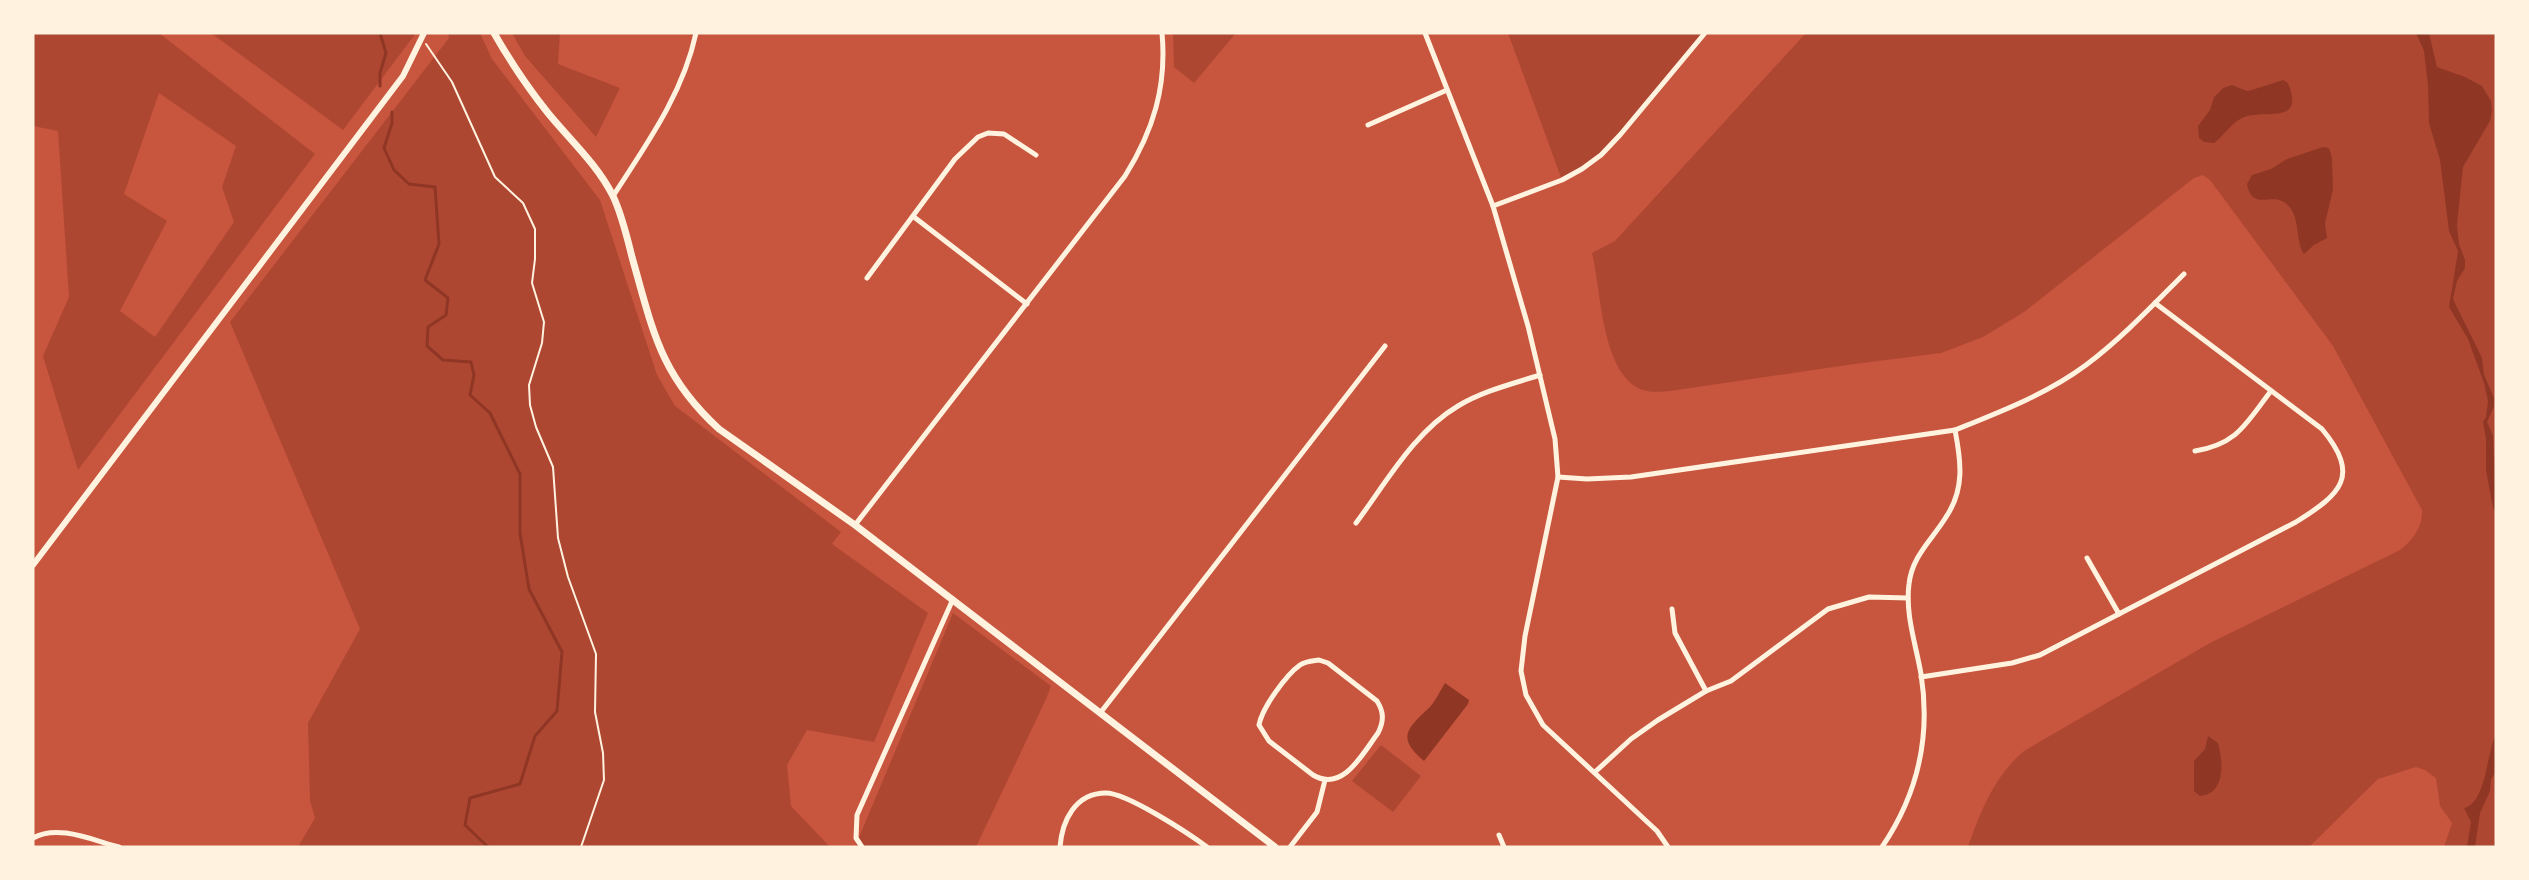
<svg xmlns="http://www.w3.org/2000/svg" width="2529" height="880" font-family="'Work Sans',sans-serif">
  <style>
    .green { fill: #ae4732; fill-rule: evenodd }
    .water { fill: #8f3625 }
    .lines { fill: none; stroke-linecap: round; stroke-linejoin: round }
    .stream { stroke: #8f3625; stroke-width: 3 }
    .path { stroke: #fff3e0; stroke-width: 2 }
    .minor { stroke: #fff3e0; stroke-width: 5 }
    .tertiary { stroke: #fff3e0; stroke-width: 6 }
    .secondary { stroke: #fff3e0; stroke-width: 7 }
  </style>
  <rect width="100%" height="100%" fill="#c8553d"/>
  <g class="green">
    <path d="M33 33H159L315 154 78 470 43 356 69 297 58 131 33 126ZM159 93 236 146 222 187 234 222 155 337 120 311 167 221 124 194Z"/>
    <path d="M211 33H416L343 130Z"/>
    <path d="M448 33H480L492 59 600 200 657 375 675 406 841 532 832 544 928 613 874 742 807 730 787 765 791 806 830 847H298L315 818 310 801 308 723 360 629 230 322 449 38Z"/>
    <path d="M512 33H560L558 64 620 88 596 137 525 56Z"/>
    <path d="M1173 33H1236L1194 83 1174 67Z"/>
    <path d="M1508 33H1705L1601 155 1562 180Z"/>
    <path d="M1806 33H2496V847H2444L2452 823 2440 806 2436 778 2425 770 2416 767 2378 779 2309 847H1968C1981 810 1994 777 2024 751L2210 643 2400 550C2413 540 2423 526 2422 510L2333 346 2210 180 2203 175 2194 178 2024 312 1983 337 1941 353 1847 365 1670 391C1660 392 1647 393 1638 388 1601 368 1601 289 1592 253L1615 241Z"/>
    <path d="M953 613 1051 686 1046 699 976 847H946L941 845 939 847H855Z"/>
    <path d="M1381 745 1421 776 1393 812 1352 781Z"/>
  </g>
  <g class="water">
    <path d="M2416 33H2429L2437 67 2465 77 2482 86 2491 101 2492 111 2490 121 2463 167 2457 225 2459 244 2465 260V268L2457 281 2453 299 2482 358 2484 375 2494 398V406L2487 422 2493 436 2496 512 2493 508 2486 470V439L2483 422 2486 417 2488 401 2484 383 2468 339 2449 307 2458 251 2449 231 2440 160 2429 123 2428 86 2424 51Z"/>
    <path d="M2283 80 2288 83C2306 127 2263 108 2242 118 2231 123 2224 136 2214 143L2204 142 2199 138 2198 126 2210 110 2214 97 2223 88 2232 85 2247 91 2252 90Z"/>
    <path d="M2323 147 2329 148 2332 158 2333 190 2325 223 2327 238 2314 245 2304 254C2294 239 2302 214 2284 202 2270 193 2252 211 2247 184L2252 175 2271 169 2287 159Z"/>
    <path d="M1445 683 1469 700 1468 704 1424 761C1397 738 1406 729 1429 708 1435 702 1440 691 1445 683Z"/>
    <path d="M2496 734V772L2491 779 2490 791 2480 813 2475 847H2467L2471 822 2464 808C2486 804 2487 751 2496 734Z"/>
    <path d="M2208 736 2218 743C2223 761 2226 794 2200 796L2194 791V761L2205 749Z"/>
  </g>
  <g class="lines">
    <g class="stream">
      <path d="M380 86V73L386 53 380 33"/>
      <path d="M392 112V123L384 148 394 170 409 184 435 187 439 244 425 280 448 298 446 315 428 327 427 346 443 360 471 362 474 375 470 395 490 413 520 474V533L529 589 562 652 557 711 535 736 520 784 470 798 465 825 488 847"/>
    </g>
    <path class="path" d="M426 44 452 82 495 177 523 203 535 229V259L532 283 544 322 542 343 529 385 530 405 536 427 553 467 558 538 568 577 596 654 595 712 603 753 604 780 581 847"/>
    <g class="minor">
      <path d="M1425 33 1493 206 1528 326 1555 439 1558 477 1525 636 1521 671 1526 695 1543 725 1657 831 1668 847"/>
      <path d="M1368 125 1447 90"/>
      <path d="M613 196C646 145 683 94 696 33"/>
      <path d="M1493 206 1562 180 1582 169 1601 155 1620 135 1705 33"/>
      <path d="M914 217 1027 304"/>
      <path d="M867 278 955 159 978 137 988 133 1004 134 1036 155"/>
      <path d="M2195 451C2238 444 2246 423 2271 391"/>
      <path d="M1558 477 1587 479 1631 477 1955 430C2000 412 2047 394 2086 365 2122 338 2153 305 2184 274"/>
      <path d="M1356 523C1386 483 1414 432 1458 406 1483 391 1512 384 1540 375"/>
      <path d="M855 525 1125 176C1153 131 1167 87 1162 33"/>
      <path d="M2087 558 2119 614"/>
      <path d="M1672 609 1675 633 1706 691"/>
      <path d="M1319 660 1328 663 1377 701C1384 712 1384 721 1378 733 1363 753 1343 793 1313 775L1269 741 1259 725C1262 708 1286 675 1300 665 1306 661 1312 661 1319 660Z"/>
      <path d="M1921 677 2012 663 2040 655 2296 522C2341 494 2361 476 2322 429L2155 303"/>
      <path d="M1101 712 1385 346"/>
      <path d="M1595 772 1631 739 1658 720 1706 691 1731 681 1828 609 1869 597 1908 598"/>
      <path d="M1499 835 1504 847"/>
      <path d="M33 838C58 824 92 840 119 847"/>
      <path d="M862 847 856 838 857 815 953 599"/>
      <path d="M1060 847C1062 821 1075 793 1106 793 1127 793 1188 833 1207 847"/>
      <path d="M1290 847 1317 812 1325 780"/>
      <path d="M1882 847C1918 794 1931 737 1921 674 1916 645 1905 614 1909 584 1912 556 1932 540 1946 517 1965 489 1961 461 1955 430"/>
    </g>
    <path class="tertiary" d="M33 565 403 76 424 33"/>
    <path class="secondary" d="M494 33C510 61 528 88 548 113 570 140 597 164 613 196 622 215 627 237 632 257 653 331 660 375 719 429L855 525 1275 847"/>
  </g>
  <rect width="2529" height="880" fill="none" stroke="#fff3e0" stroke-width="69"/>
</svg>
